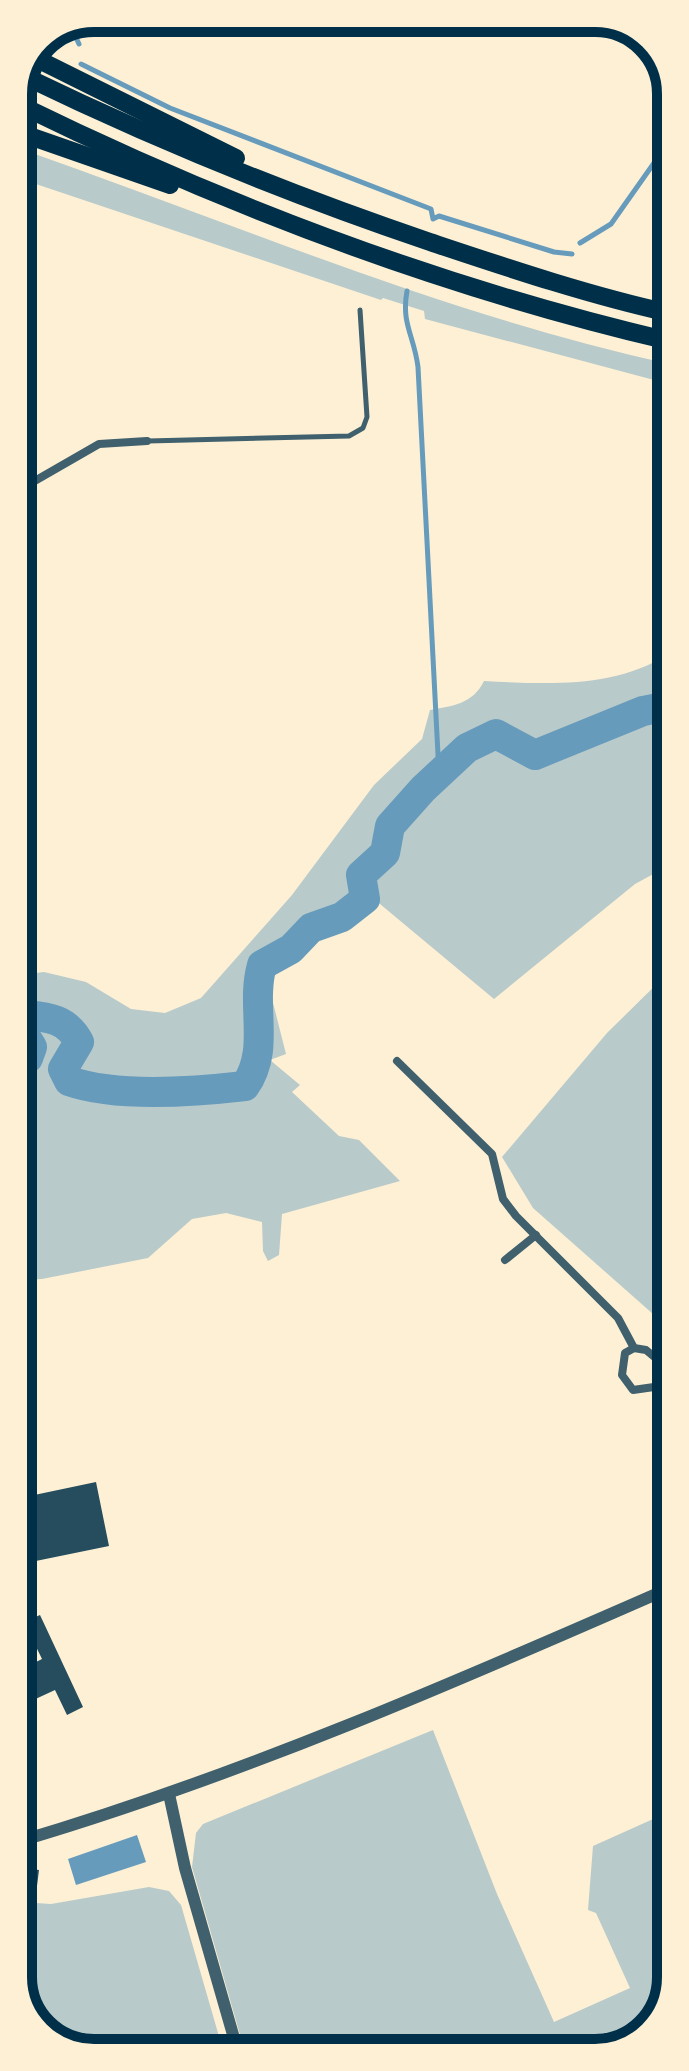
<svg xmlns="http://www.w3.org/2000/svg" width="689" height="2071" font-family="'Roboto Serif',serif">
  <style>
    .green { fill: #b9caca }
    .water { fill: #669bbc }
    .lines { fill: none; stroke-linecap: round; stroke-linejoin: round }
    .stream { stroke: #669bbc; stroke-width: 5 }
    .river { stroke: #669bbc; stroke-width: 30 }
    .building { fill: #264d5e }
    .service { stroke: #3f606c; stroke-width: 5 }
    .minor { stroke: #3f606c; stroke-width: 8 }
    .tertiary { stroke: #3f606c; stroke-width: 12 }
    .trunk { stroke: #003049; stroke-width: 18 }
    .rim { fill: none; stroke: #003049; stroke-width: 10 }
  </style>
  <rect width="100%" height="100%" fill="#fdf0d5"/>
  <g class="green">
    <path d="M18 148C233 223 446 315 669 364V384L425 319 424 311 383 298 381 300 18 178Z"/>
    <path d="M669 654 670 865 635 884 494 999 374 899 293 955 268 983 286 1054 270 1060 300 1085 292 1092 339 1136 359 1140 400 1181 282 1214 279 1255 268 1261 263 1251 262 1222 226 1213 192 1219 148 1258 42 1279 20 1280 19 975 44 972 86 982 131 1009 165 1013 201 998 292 895 374 785 422 739 430 710C452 706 473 704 484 681 547 684 613 689 669 654Z"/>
    <path d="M670 971V1329L533 1208 502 1157 607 1033Z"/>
    <path d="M433 1730 497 1894 554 2022 630 1988 596 1913 588 1910 593 1846 671 1811V1977L655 2023 614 2051H530L527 2036 498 2051 245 2052 192 1867 196 1833 203 1824Z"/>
    <path d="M149 1887 169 1891 181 1905 218 2033 220 2052 89 2053 44 2034 20 1996V1902L51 1904Z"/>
  </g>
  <path class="water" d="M137 1835 146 1862 76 1885 68 1859Z"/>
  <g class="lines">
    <g class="stream">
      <path d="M71 27 79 44"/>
      <path d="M81 64 170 108 431 209 433 219 439 216 554 252 572 254"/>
      <path d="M580 243 611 224 654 163 669 152"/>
      <path d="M407 291C401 324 414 335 418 367L439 774"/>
    </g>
    <g class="river">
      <path d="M19 1014C45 1017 66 1017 79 1042L63 1069 69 1081C117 1098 193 1092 245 1086 271 1049 250 1007 262 965L291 949 311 928 342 917 365 899 361 875 385 853 390 826 423 789 467 748 496 734 535 755 643 711 669 706"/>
      <path d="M19 1038 27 1039 32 1047 28 1058 19 1066"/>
    </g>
  </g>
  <g class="building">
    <path d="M96 1482 109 1546 26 1563 24 1551 20 1552V1498Z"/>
    <path d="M40 1615 83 1707 67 1715 55 1690 29 1702 35 1714 20 1721V1662L25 1660 28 1666 42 1659 24 1622Z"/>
    <path d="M20 1868 39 1870 37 1886 20 1884Z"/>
  </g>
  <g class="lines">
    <path class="service" d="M148 441 349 436 363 428 367 417 360 310"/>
    <g class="minor">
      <path d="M19 490 99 444 147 441"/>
      <path d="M397 1061 492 1154 503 1199 516 1216 618 1318 634 1348 646 1350 670 1370"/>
      <path d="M505 1260 536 1235"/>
      <path d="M634 1348 625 1353 622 1375 633 1390 654 1387 670 1372"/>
    </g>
    <g class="tertiary">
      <path d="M169 1794 185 1868 238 2052"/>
      <path d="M20 1841C243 1775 458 1681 670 1588"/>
    </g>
    <g class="trunk">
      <path d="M33 57 236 158"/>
      <path d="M24 76C156 140 291 195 430 242 508 268 588 295 669 313"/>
      <path d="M18 104C226 206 443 288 669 341"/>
      <path d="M18 132 170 185"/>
    </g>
  </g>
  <path d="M0 0H689V2071H0ZM94 32H595A62 62 0 0 1 657 94V1977A62 62 0 0 1 595 2039H94A62 62 0 0 1 32 1977V94A62 62 0 0 1 94 32Z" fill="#fdf0d5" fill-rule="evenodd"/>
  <path class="rim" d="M94 32H595A62 62 0 0 1 657 94V1977A62 62 0 0 1 595 2039H94A62 62 0 0 1 32 1977V94A62 62 0 0 1 94 32Z"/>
</svg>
